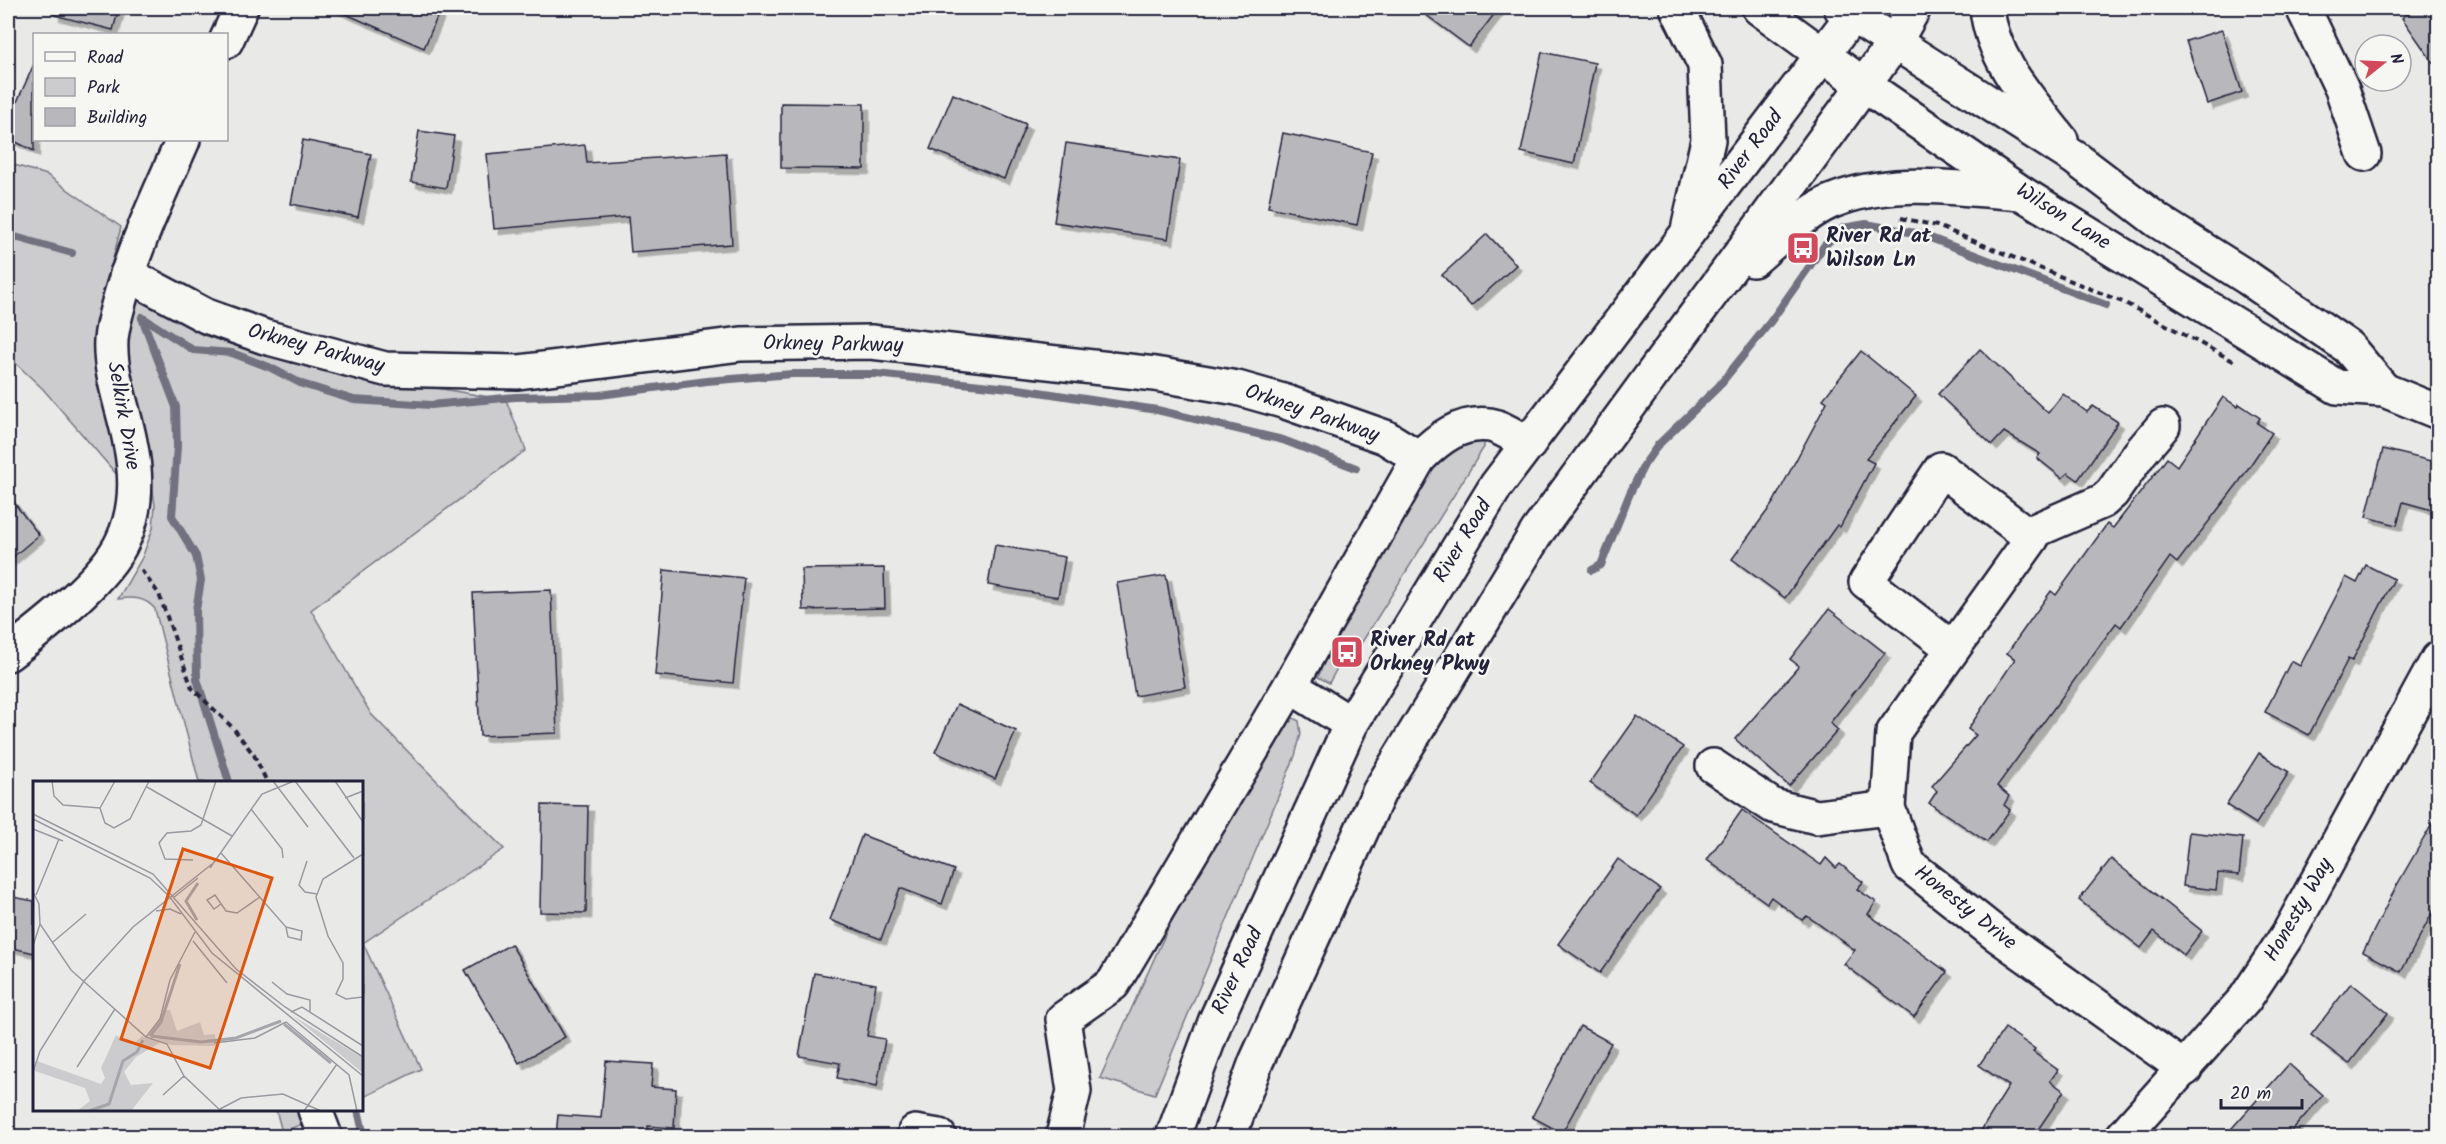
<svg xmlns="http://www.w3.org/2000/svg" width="2446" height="1144" font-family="Kalam,sans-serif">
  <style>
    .green { fill: #ccccce; stroke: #777784; stroke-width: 1.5 }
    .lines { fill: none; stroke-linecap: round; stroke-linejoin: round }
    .stream { stroke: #71717f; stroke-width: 8 }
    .building { fill: #b8b8bc; stroke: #22223b; stroke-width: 1.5; filter: url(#shadow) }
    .minor-casing { stroke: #22223b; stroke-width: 38 }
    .major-casing { stroke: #22223b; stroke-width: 38 }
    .path { stroke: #22223b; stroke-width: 4; stroke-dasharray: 6 4.5; stroke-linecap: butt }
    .minor { stroke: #f6f6f2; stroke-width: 33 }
    .major { stroke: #f6f6f2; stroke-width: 33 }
    .labels { text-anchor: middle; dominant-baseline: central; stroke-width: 5; stroke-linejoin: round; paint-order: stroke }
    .street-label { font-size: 21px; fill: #22223b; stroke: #f6f6f2 }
    .poi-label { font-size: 21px; font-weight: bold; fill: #22223b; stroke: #f6f6f2; text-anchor: start }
    .inset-river { fill: none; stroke: #a5a5ac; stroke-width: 3 }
    .inset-road { fill: none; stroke: #9999a2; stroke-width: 1.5 }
    .view { fill: #de560e; fill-opacity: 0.15; stroke: #de560e; stroke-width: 3 }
    .inset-edge { fill: none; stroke: #22223b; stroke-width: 3 }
  </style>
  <defs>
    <filter id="shadow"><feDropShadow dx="5.5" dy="5.5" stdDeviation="0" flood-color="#0004"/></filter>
  </defs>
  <rect width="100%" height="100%" fill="#e9e9e7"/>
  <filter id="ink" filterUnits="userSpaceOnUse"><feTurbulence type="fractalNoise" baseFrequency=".0167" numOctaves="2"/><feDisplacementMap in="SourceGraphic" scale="12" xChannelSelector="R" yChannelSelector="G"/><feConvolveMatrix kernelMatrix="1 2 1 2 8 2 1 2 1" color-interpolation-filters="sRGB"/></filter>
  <g filter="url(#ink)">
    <g class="green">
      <path d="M8 163 47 175 121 227 104 294 118 476 43 389 8 356Z"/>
      <path d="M139 296 203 335 292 363 506 400 526 450 311 610 371 714 504 849 363 943 421 1069 362 1098V782H199L155 609C145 597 133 597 118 599L142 558 153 528 155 505 147 450 127 356V331Z"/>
      <path d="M1481 438 1484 441V447L1359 647 1351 643 1329 683 1318 677 1331 646 1433 467 1452 449Z"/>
      <path d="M1289 716 1299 721 1301 734 1295 756 1155 1094 1100 1078 1174 915 1216 835Z"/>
      <path d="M276 1110H337L282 1132Z"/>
    </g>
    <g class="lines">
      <g class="stream">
        <path d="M8 235 72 253"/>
        <path d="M142 317 193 350 232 353 269 367 302 384 354 400 431 405 515 397 600 395 707 381 792 374H876L1019 389 1157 410 1283 440 1356 468"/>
        <path d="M142 318 176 407 177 446 172 516 196 556 201 580 196 610 197 679 229 782"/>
        <path d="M1592 570 1601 565 1630 493 1644 465 1658 445 1718 387 1771 321 1824 246 1843 228 1866 224 1920 234 2106 305"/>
        <path d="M358 1110 364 1136"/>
      </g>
    </g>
    <g class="building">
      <path d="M55 8H119L113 30 54 15Z"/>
      <path d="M332 8H441L424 48Z"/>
      <path d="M1417 8H1499L1469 47Z"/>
      <path d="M2416 8H2439V71L2402 18Z"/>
      <path d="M2222 30 2242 92 2207 104 2186 41Z"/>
      <path d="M1542 52 1595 63 1574 164 1521 152Z"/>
      <path d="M34 64V151L8 138V122Z"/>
      <path d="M953 94 1026 124 1004 179 930 149Z"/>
      <path d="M781 103 864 104V169L781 168Z"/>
      <path d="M419 131 454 136 446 188 411 182Z"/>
      <path d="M1283 133 1372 152 1357 225 1268 207Z"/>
      <path d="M303 140 371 154 358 217 291 204Z"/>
      <path d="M1066 143 1180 160 1168 239 1054 222Z"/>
      <path d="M585 145 587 163 726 153 732 244 631 252 628 217 494 229 487 154Z"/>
      <path d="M1487 234 1516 265 1471 306 1442 275Z"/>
      <path d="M1980 349 2048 413 2063 394 2087 412 2093 406 2118 422 2078 480 2068 473 2062 478 2037 458 2040 454 2004 432 1992 445 1938 394Z"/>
      <path d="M1861 351 1916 396 1866 459 1874 463 1840 527 1837 525 1785 598 1732 559 1773 503 1827 402 1823 399Z"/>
      <path d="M2223 397 2238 407 2239 404 2260 418 2257 423 2272 433 2239 482 2177 563 2170 557 2121 627 2116 623 1997 786 2009 796 2004 805 2010 810 1987 842 1929 803 1937 791 1932 786 1976 735 1968 729 2015 659 2007 653 2051 591 2056 595 2107 524 2113 528 2167 458 2177 466Z"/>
      <path d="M2383 449 2439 463V482L2432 510 2403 502 2397 525 2366 517Z"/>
      <path d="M8 495 39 535 8 561Z"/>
      <path d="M995 545 1065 557 1058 597 988 585Z"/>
      <path d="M2366 565 2394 579 2352 661 2348 659 2309 735 2265 712 2291 661 2300 666 2346 577 2357 583Z"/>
      <path d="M884 568 885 608 803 610 802 569Z"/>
      <path d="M664 570 744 578 733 683 655 675Z"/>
      <path d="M1166 575 1185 687 1135 696 1117 583Z"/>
      <path d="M551 590 557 733 480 736 473 593Z"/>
      <path d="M1829 609 1885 653 1830 723 1838 730 1789 786 1735 739 1799 666 1790 659Z"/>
      <path d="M957 704 1016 731 995 779 935 752Z"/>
      <path d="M1637 716 1683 747 1636 815 1590 783Z"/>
      <path d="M2259 753 2289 772 2256 824 2226 805Z"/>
      <path d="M542 805 588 806 586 913 540 912Z"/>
      <path d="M1742 810 1821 865 1826 858 1836 868 1840 864 1863 882 1857 889 1876 902 1868 914 1947 972 1914 1017 1844 964 1855 950 1807 916 1802 920 1771 897 1767 903 1707 860Z"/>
      <path d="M2439 812V900L2401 972 2363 952 2397 885Z"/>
      <path d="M2189 832 2243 838 2239 875 2218 873 2216 890 2183 886Z"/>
      <path d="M862 835 954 870 942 904 900 888 881 939 830 920Z"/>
      <path d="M1618 859 1660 889 1600 973 1558 944Z"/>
      <path d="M2111 859 2202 931 2184 955 2154 931 2141 948 2079 900Z"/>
      <path d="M8 896 34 901V953L8 947Z"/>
      <path d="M511 944 565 1037 519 1063 465 970Z"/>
      <path d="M814 973 876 984 867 1036 885 1039 877 1086 837 1078 840 1063 799 1056Z"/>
      <path d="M2351 983 2388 1013 2349 1064 2311 1035Z"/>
      <path d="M1580 1026 1611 1043 1562 1133 1532 1117Z"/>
      <path d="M2005 1028 2035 1049 2033 1052 2058 1070 2050 1081 2064 1091 2033 1137H1977L2009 1086 1979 1065Z"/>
      <path d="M606 1061 653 1064 651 1087 676 1089 674 1128 648 1126V1131H642V1137H556L558 1115 601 1118Z"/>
      <path d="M2289 1064 2323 1095 2286 1137H2224Z"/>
    </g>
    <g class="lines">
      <g class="minor-casing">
        <g id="minor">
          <path d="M2303 8 2342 89 2364 154"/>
          <path d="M226 41 241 8"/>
          <path d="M127 274 206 316 265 337 385 369 518 372 741 344 871 342 1155 374 1237 388 1283 401 1385 437 1419 458"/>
          <path d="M2027 534 2103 501 2112 493 2140 453 2163 426"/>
          <path d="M1953 649 1866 582 1941 469 2032 538 1893 733 1888 808 1909 865 1996 934 2185 1069"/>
          <path d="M8 654C42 628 106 579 123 540 137 510 137 475 130 442 124 409 109 374 111 340 112 325 117 310 121 295 136 242 161 191 183 140"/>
          <path d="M1290 686 1351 724"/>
          <path d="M1713 766 1773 806 1817 817 1888 808"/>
          <path d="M315 1110 325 1136"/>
          <path d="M915 1132 939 1136"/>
          <path d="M1063 1136 1074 1091 1063 1019 1113 984 1290 686 1419 458C1438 439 1460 421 1490 425 1502 427 1517 438 1529 444"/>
          <path d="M2123 1136 2245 999 2290 931 2438 659"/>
        </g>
      </g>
      <g class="major-casing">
        <g id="major">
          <path d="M1677 8 1705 65 1708 140 1689 225"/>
          <path d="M1759 8 1864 85 2023 194 2337 387 2384 390 2438 412"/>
          <path d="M1841 8 2075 158 2158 221 2248 278 2348 347 2384 390"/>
          <path d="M1987 8C1992 60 2030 100 2061 140"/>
          <path d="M1753 260C1774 242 1805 213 1830 202 1891 176 1958 189 2021 193"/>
          <path d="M1173 1136 1215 1022 1351 724 1383 672 1496 486 1858 8"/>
          <path d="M1229 1136 1256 1062 1379 792 1537 532 1864 85 1895 42 1914 8"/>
        </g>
      </g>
      <g class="path">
        <path d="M1901 218 1937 226 2125 303 2237 363"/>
        <path d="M141 570 159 594 192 688 234 729 254 755 267 782"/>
      </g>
      <use href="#minor" class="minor"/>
      <use href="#major" class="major"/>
    </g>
  </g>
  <defs>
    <g id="bus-square" transform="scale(1.725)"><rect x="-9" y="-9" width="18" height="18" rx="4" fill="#d1495b" stroke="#f6f6f2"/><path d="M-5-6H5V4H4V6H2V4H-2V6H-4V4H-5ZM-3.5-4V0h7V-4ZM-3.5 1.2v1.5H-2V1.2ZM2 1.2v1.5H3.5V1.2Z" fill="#fff"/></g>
  </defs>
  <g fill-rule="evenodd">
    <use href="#bus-square" x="1803" y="248"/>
    <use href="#bus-square" x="1347" y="652"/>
  </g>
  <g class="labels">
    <g class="street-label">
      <text transform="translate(1751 150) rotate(-53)">River Road</text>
      <text transform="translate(2063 217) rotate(32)">Wilson Lane</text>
      <text transform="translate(833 345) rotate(1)">Orkney Parkway</text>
      <text transform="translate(316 349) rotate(15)">Orkney Parkway</text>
      <text transform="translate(1312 414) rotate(19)">Orkney Parkway</text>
      <text transform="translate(123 416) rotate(80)">Selkirk Drive</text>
      <text transform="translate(1463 541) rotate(-59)">River Road</text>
      <text transform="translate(1965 908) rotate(38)">Honesty Drive</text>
      <text transform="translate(2299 910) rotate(-60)">Honesty Way</text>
      <text transform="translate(1238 971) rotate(-65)">River Road</text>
    </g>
    <g class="poi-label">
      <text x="1826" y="236">River Rd at<tspan x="1826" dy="24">Wilson Ln</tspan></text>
      <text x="1370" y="640">River Rd at<tspan x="1370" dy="24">Orkney Pkwy</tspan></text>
    </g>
  </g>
  <g transform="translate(33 781)">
    <rect width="330" height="330" fill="#e9e9e7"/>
    <path d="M132 229H137L144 250 167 241 171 254 182 253 183 265 138 264 115 255ZM260 235 330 277V292ZM83 254 100 264 109 255 128 261 103 276 91 291 98 304 120 302 98 330H44L57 320 52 307 2 290 4 280 68 303 72 297 68 287Z" fill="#ccccce"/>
    <path class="inset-river" d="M164 139 153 120 165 102M251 243 298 282M117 255 128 241 147 183M118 255 168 261 203 257 248 240M56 330 76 323 90 280 104 271 110 259"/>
    <path class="inset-road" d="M19 0 21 15 30 24 67 27M82 0 67 27 72 42 81 47 97 38 116 0M240 0 275 46M262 0 321 77M302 0 330 41M114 6 199 55M312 17 330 10M218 28 249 68 250 77M0 33 120 93 203 188 252 226 330 276M0 38 117 97 136 115 179 172 330 295M0 48 30 60M188 72 253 146 255 156 268 159 269 150 253 146M330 73 290 98 283 116 295 155 310 182V198L303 213 313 218 330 216M160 79 132 78 126 62 134 52 158 50 168 44 183 0M274 80 266 104 272 111 284 113M177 87 229 13 261 0M0 111 6 123 7 143 38 189 113 256 134 263 151 295 188 330M3 114 26 58M140 117 165 97M188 123 181 128 174 119 182 114 193 130 204 132 227 116M123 130 137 128 148 133M160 160 194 202M20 161 53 133M0 165 7 143M239 201 254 213 277 219V231M258 231 269 226 330 265M253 241 316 294 324 330M113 256 127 238 137 199 162 151M181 262 222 257 253 241M44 286 82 228M0 291 7 270 51 200 100 146 179 83M130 314 151 295M187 328 208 317 250 313 288 330M271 330 304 283"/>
    <path class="view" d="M150 68 239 97 177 287 88 258Z"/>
    <rect width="330" height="330" class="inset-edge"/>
  </g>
  <rect width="2446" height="1144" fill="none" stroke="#f6f6f2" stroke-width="30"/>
  <rect x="15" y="15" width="2416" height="1114" fill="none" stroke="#22223b" stroke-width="2" filter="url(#ink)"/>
  <rect x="33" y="33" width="195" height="108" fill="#f6f6f2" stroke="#a1a1a9" stroke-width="1.5"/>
  <rect x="45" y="52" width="30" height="9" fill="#f6f6f2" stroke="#a1a1a9" stroke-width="1.5"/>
  <text x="87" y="63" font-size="18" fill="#22223b">Road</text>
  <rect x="45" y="78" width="30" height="18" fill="#ccccce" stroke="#a1a1a9" stroke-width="1.5"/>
  <text x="87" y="93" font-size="18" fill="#22223b">Park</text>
  <rect x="45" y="108" width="30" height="18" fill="#b8b8bc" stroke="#a1a1a9" stroke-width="1.5"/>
  <text x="87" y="123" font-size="18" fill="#22223b">Building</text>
  <g transform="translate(2383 63) rotate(72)"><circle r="28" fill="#f6f6f2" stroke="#a1a1a9" stroke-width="1.5"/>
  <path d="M0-4.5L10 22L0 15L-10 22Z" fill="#d1495b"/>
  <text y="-9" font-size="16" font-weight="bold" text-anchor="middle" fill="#22223b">N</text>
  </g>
  <path d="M2221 1099v9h81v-9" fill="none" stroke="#22223b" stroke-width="3"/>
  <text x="2230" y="1099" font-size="18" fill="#22223b" stroke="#f6f6f2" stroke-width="4.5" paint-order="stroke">20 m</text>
</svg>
